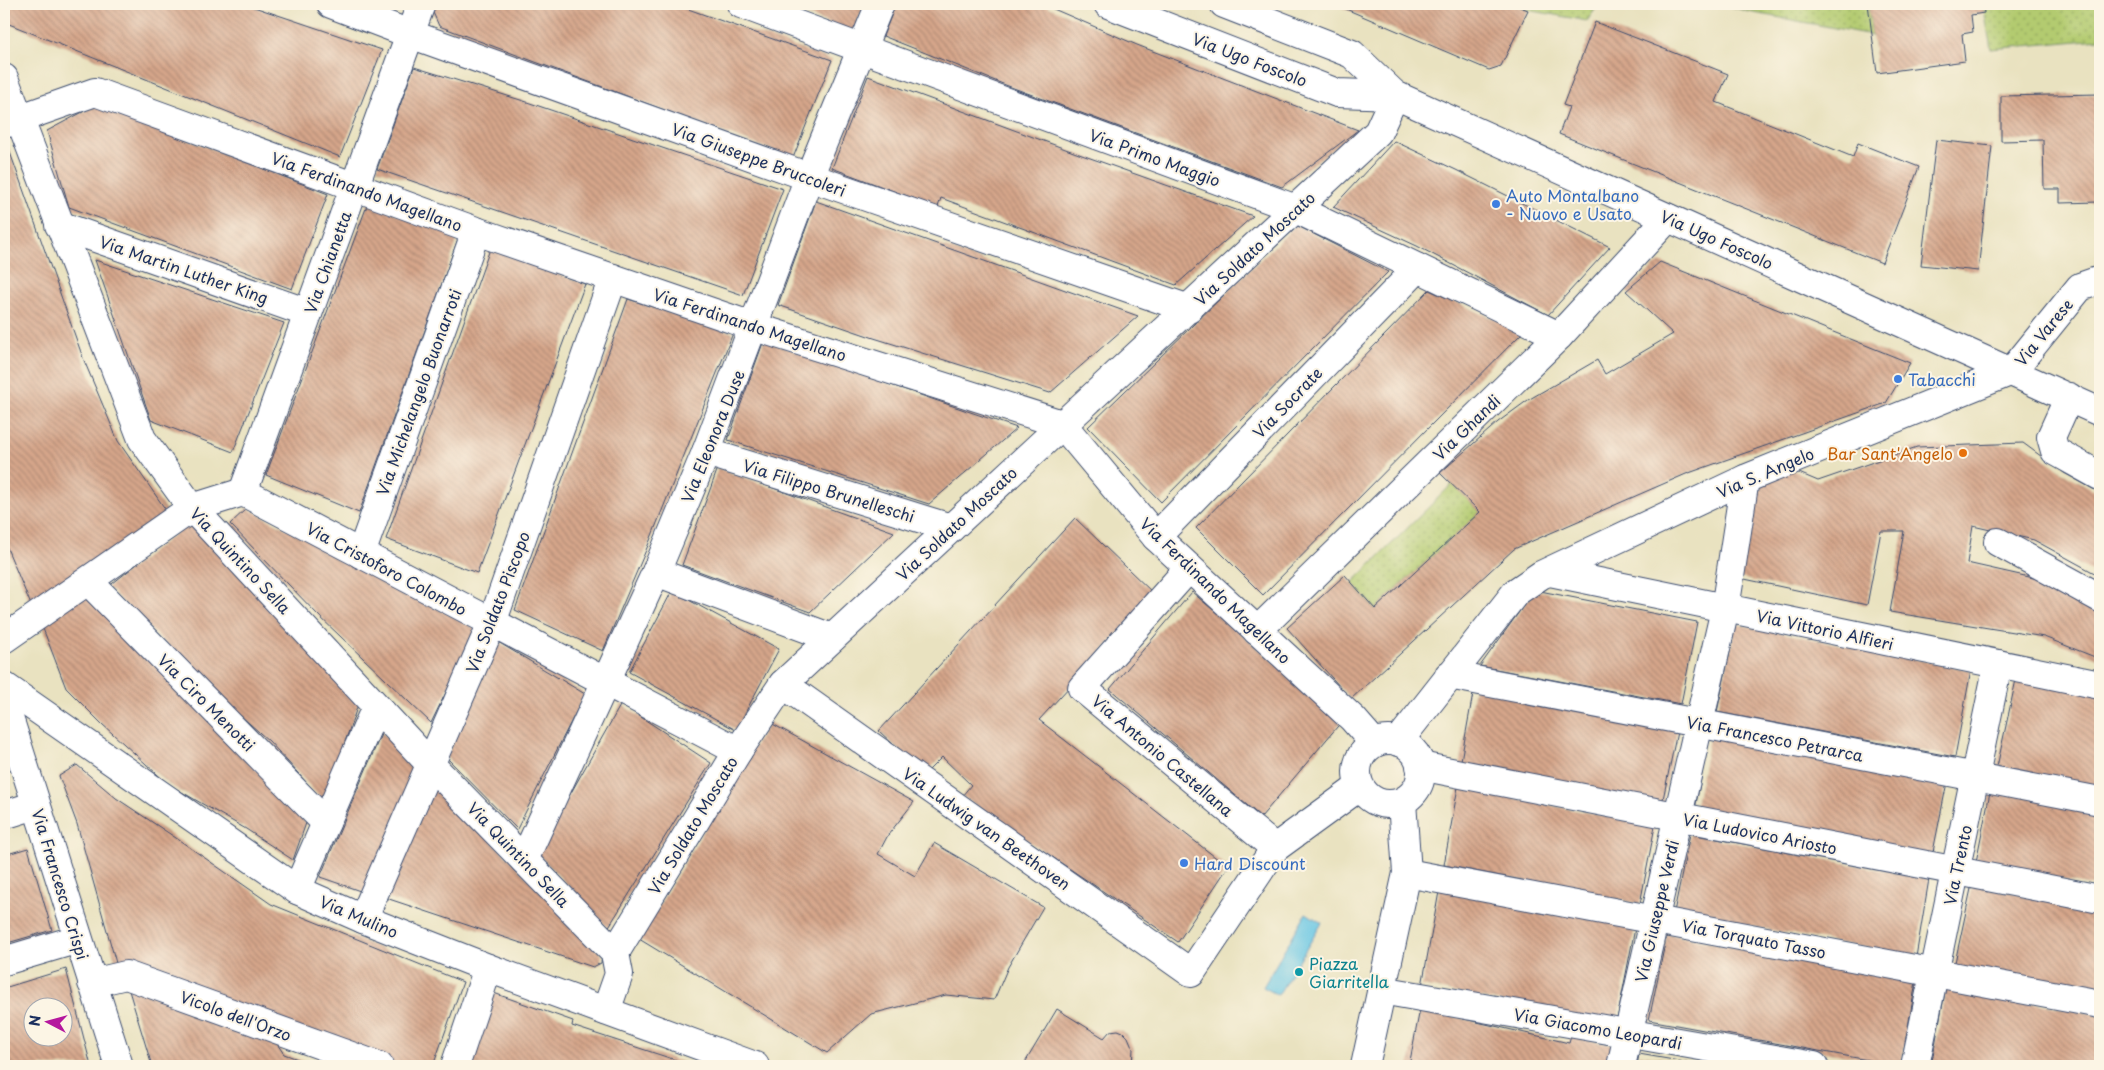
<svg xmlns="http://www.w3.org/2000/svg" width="2104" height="1070" font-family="'Playpen Sans',sans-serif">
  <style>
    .grass { fill: url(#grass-dots); stroke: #677d67 }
    .water { fill: #66c6e4; stroke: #407aa1 }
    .building { fill: url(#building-back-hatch); fill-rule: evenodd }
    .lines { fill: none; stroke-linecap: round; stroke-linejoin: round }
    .pedestrian-casing { stroke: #3a4a6d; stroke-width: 30 }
    .minor-casing { stroke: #3a4a6d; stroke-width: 30 }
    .primary-casing { stroke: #3a4a6d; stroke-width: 30 }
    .pedestrian { stroke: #fff; stroke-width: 28 }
    .minor { stroke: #fff; stroke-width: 28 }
    .primary { stroke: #fff; stroke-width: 28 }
    .shop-dot { fill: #3f7fe0; stroke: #fcf5e5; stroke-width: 2 }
    .food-dot { fill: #e8710a; stroke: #fcf5e5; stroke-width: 2 }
    .culture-dot { fill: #0f9aa8; stroke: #fcf5e5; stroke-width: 2 }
    .labels { text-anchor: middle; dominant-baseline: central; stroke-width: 4; stroke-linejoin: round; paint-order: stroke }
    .street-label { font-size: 16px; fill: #1b2f5e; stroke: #fcf5e5 }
    .shop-label { font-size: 16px; fill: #366cbe; stroke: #fcf5e5; text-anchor: start }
    .food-label { font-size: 16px; fill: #c56008; stroke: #fcf5e5; text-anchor: end }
    .culture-label { font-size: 16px; fill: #0d838f; stroke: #fcf5e5; text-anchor: start }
  </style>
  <defs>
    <pattern id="grass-dots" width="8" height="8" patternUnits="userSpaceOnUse" patternTransform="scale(1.25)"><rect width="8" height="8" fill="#b3cb70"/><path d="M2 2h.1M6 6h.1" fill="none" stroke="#91a55f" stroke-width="1.8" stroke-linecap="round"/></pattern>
    <pattern id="building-back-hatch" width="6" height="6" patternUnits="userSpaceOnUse" patternTransform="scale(1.25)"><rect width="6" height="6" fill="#d6a68a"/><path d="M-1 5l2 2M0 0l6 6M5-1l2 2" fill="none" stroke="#ad8874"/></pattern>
  </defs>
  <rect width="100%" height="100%" fill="#fcf5e5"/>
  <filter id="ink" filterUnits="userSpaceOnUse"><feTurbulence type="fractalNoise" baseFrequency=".02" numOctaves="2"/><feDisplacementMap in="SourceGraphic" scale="10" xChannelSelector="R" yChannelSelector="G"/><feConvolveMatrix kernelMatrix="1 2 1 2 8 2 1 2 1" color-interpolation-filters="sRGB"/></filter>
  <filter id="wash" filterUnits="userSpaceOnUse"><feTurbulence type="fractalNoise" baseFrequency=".0096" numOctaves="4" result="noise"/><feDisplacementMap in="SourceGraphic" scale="20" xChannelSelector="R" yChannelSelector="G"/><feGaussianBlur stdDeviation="1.12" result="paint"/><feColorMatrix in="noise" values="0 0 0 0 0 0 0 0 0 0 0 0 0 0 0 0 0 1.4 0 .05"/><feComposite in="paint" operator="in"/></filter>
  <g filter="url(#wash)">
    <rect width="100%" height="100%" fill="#e9e2c0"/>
    <g class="grass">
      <path d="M1513 4H1599L1587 21 1528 10Z"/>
      <path d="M1723 4H1868L1872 35 1749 12Z"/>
      <path d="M1983 4H2100V39L1991 49Z"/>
      <path d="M1452 484 1480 512 1375 609 1352 583Z"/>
    </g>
    <path class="water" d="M1306 913 1322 923 1278 995 1263 987Z"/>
    <g id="blocks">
      <g class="building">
        <path d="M4 4H245L382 50 340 157 4 22Z"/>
        <path d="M381 4H399L397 10Z"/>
        <path d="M435 4H674L832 60 793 158 439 26 432 10Z"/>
        <path d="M781 4H865L853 33Z"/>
        <path d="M896 4H1042L1137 45 1358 130 1282 187 1008 86 883 36Z"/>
        <path d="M1334 4H1513L1528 10 1501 66 1489 70Z"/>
        <path d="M1868 4H1983L1984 13 1971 15 1973 32 1962 34 1965 61 1877 73Z"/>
        <path d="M1595 22 1728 74 1716 102 1853 157 1858 143 1919 167 1882 263 1559 134 1569 107 1563 105Z"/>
        <path d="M414 67 527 102 783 189 743 295 377 169Z"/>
        <path d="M868 76 1079 154 1253 216 1176 285 941 198 938 207 891 190 832 168Z"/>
        <path d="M2100 94V202L2060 203V189H2044L2043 140 2001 141V96Z"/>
        <path d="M94 106 210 148 328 194 292 289 69 207 47 131Z"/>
        <path d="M1936 140 1992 146 1978 271 1921 265Z"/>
        <path d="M1394 141 1456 170 1610 247 1548 315 1417 246 1333 207Z"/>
        <path d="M7 144 83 358 118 441 168 513 34 612 4 541V145Z"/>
        <path d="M816 201 962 253 1138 316 1050 393 874 338 778 305Z"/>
        <path d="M368 203 459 236 359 513 266 475Z"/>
        <path d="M1296 225 1388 272 1161 502 1088 427Z"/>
        <path d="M490 249 585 284 477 573 386 539Z"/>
        <path d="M95 260 284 323 233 452 151 420Z"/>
        <path d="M1660 262 1910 363 1886 403 1686 474 1514 549 1351 699 1287 628 1345 575 1375 609 1480 512 1440 473 1498 422 1528 400 1597 360 1605 374 1673 334 1626 291Z"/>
        <path d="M1429 290 1523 332 1263 595 1196 528Z"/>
        <path d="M628 299 733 333 649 543 603 651 515 610Z"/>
        <path d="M764 340 856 373 1017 428 929 504 728 440Z"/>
        <path d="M2023 443 2064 473 2100 493V576L2034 540 1973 526 1967 563 2038 579 2100 607V659L2044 637 1890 612 1904 531H1881L1867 605 1735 577 1753 479 1792 470 1818 481 1917 447Z"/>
        <path d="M718 468 894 532 810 612 682 565Z"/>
        <path d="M247 508 477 629 431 723 318 615 230 524Z"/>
        <path d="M1075 518 1154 594 1039 720 1228 867 1178 942 962 796 971 785 942 757 925 774 879 731Z"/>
        <path d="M189 523 361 696 324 802 269 741 222 699 108 587Z"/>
        <path d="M88 589 306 823 293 860 246 829 168 784 102 724 66 688 42 626Z"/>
        <path d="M1535 590 1697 622 1681 704 1480 666Z"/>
        <path d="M672 591 779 649 736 730 629 672Z"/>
        <path d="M1192 592 1343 720 1261 817 1110 689Z"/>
        <path d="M1736 624 1971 670 1955 757 1717 712Z"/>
        <path d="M498 642 585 694 517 829 446 757Z"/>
        <path d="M2017 675 2100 693V789L1997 767Z"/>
        <path d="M1474 688 1678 727 1662 804 1460 766Z"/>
        <path d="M621 704 711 763 608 928 537 853Z"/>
        <path d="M769 722 914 802 888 835 878 854 915 876 934 843 1043 907 1008 967 994 1000 946 995 871 1014 827 1053 639 939Z"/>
        <path d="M382 732 418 769 366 893 320 877Z"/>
        <path d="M1710 733 1947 782 1932 857 1695 809Z"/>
        <path d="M77 765 116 798 179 840 271 904 463 982 433 1066H396L116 963 77 824 59 776Z"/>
        <path d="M435 781 602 955 601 963 593 967 386 898Z"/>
        <path d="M4 784 10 804 4 806Z"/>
        <path d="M1458 787 1655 826 1640 904 1444 865Z"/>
        <path d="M1991 787 2100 809V888L1976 862Z"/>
        <path d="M1690 834 1929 879 1916 957 1674 912Z"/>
        <path d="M28 848 52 930 4 944V855Z"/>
        <path d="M1972 884 2100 910V996L1954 967Z"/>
        <path d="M1440 886 1636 923 1616 1025 1422 986Z"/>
        <path d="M1667 934 1916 982 1901 1066 1649 1020Z"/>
        <path d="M66 969 91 1066H4V988ZM32 1008H62V1038H32Z"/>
        <path d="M127 984 275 1041 284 1054 317 1066H152Z"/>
        <path d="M1946 987 2100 1015V1066H1931Z"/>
        <path d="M488 991 573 1021 572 1026 694 1066H464Z"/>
        <path d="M1057 1009 1104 1038 1110 1031 1118 1030 1123 1032 1128 1037 1133 1049 1132 1066H1023Z"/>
        <path d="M1420 1009 1569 1043 1571 1036 1615 1046 1610 1066H1409Z"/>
        <path d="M1639 1054 1703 1065V1066H1637Z"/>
      </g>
    </g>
  </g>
  <g filter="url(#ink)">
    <use href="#blocks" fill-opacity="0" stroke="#3a4a6d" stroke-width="1"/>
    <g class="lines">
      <g class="pedestrian-casing">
        <path id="pedestrian" d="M2069 397 2051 437 2055 451 2100 476"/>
      </g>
      <g class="minor-casing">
        <g id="minor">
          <path d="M331 4 410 34 809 177 1189 309"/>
          <path d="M741 4 1296 209 1559 336"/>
          <path d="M4 78 142 439 192 508 430 764 615 953"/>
          <path d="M4 124 95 92 476 231 755 327 1062 424 1156 537 1353 719 1374 743"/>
          <path d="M59 225 308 313"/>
          <path d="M706 452 951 528"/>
          <path d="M243 492 421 4"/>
          <path d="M1156 537 1418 268"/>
          <path d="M1998 542 2100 598"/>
          <path d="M361 554 476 231"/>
          <path d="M1189 568 1082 688 1275 848"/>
          <path d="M656 572 832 638"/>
          <path d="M1550 572 2100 685"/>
          <path d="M88 581 326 823"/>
          <path d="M1257 631 1559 336 1668 218"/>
          <path d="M4 639 192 508 243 492 738 751"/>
          <path d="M1449 675 2100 801"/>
          <path d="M783 684 1191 973 1275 848 1359 787"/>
          <path d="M4 686 297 890 363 919 488 968 755 1066"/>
          <path d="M4 702 119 1066"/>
          <circle cx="1389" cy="772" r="32"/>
          <path d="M1398 742 1516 592 1541 575 1745 479 2012 371 2080 287 2100 280"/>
          <path d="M1420 766 2100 899"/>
          <path d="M4 815 36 805"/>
          <path d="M524 860 656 572 706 452 809 177 880 4"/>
          <path d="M1407 873 2100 1004"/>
          <path d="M297 890 376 707"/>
          <path d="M363 919 492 623 613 278"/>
          <path d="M4 961 78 939"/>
          <path d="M92 983 126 975 379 1066"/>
          <path d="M1381 990 1814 1066"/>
          <path d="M606 1011 619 974 615 953 738 751 783 684 1378 132 1395 95"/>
          <path d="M455 1066 488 968"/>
          <path d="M1365 1066 1407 873 1402 802"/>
          <path d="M1621 1066 1725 609 1745 479"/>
          <path d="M1915 1066 1998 664"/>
        </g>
      </g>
      <g class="primary-casing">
        <g id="primary">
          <path d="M1108 4 1337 93 1395 95"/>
          <path d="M1224 4 1352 54 1395 95 2100 412"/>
        </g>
      </g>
      <use href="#pedestrian" class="pedestrian"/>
      <use href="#minor" class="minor"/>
      <use href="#primary" class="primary"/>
    </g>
  </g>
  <g class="shop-dot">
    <circle cx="1496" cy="204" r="5"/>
    <circle cx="1898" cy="379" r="5"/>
    <circle cx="1184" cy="863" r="5"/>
  </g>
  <circle class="food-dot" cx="1963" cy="453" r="5"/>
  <circle class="culture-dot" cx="1299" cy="972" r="5"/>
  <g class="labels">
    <g class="street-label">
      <text transform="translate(1250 59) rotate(21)">Via Ugo Foscolo</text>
      <text transform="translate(1155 157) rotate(20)">Via Primo Maggio</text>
      <text transform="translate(759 159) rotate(20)">Via Giuseppe Bruccoleri</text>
      <text transform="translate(367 191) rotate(20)">Via Ferdinando Magellano</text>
      <text transform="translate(1717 239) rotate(24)">Via Ugo Foscolo</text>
      <text transform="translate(1254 248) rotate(-43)">Via Soldato Moscato</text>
      <text transform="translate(327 262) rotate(-70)">Via Chianetta</text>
      <text transform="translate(184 269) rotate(19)">Via Martin Luther King</text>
      <text transform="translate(750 324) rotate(18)">Via Ferdinando Magellano</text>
      <text transform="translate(2043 332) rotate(-51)">Via Varese</text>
      <text transform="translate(418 392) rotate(-70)">Via Michelangelo Buonarroti</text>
      <text transform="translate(1287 402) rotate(-46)">Via Socrate</text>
      <text transform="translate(1466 427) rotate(-44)">Via Ghandi</text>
      <text transform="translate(712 436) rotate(-68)">Via Eleonora Duse</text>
      <text transform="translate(1765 472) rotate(-23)">Via S. Angelo</text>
      <text transform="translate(829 490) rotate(17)">Via Filippo Brunelleschi</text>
      <text transform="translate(956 523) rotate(-43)">Via Soldato Moscato</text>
      <text transform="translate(241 560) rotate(47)">Via Quintino Sella</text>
      <text transform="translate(387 568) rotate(28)">Via Cristoforo Colombo</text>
      <text transform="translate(1216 590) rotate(44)">Via Ferdinando Magellano</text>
      <text transform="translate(497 602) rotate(-69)">Via Soldato Piscopo</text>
      <text transform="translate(1825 629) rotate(12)">Via Vittorio Alfieri</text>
      <text transform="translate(207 702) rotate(45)">Via Ciro Menotti</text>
      <text transform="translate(1775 738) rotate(11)">Via Francesco Petrarca</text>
      <text transform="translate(1163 755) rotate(40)">Via Antonio Castellana</text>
      <text transform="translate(692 825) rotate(-59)">Via Soldato Moscato</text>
      <text transform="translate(987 828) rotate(35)">Via Ludwig van Beethoven</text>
      <text transform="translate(1760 833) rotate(11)">Via Ludovico Ariosto</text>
      <text transform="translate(519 854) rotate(46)">Via Quintino Sella</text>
      <text transform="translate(1957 865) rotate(-78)">Via Trento</text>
      <text transform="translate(61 884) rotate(73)">Via Francesco Crispi</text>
      <text transform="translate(1656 911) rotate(-77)">Via Giuseppe Verdi</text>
      <text transform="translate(359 916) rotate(23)">Via Mulino</text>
      <text transform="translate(1754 938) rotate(11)">Via Torquato Tasso</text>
      <text transform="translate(236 1015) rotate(20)">Vicolo dell'Orzo</text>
      <text transform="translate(1598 1028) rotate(10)">Via Giacomo Leopardi</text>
    </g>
    <g class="shop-label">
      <text x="1506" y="195">Auto Montalbano<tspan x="1506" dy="18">- Nuovo e Usato</tspan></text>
      <text x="1908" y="379">Tabacchi</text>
      <text x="1194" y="863">Hard Discount</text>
    </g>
    <g class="food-label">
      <text x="1953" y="453">Bar Sant'Angelo</text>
    </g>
    <g class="culture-label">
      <text x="1309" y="963">Piazza<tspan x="1309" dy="18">Giarritella</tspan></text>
    </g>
  </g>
  <rect width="2104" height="1070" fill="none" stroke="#fcf5e5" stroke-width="20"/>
  <g transform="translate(48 1022) rotate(276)"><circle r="24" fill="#fcf5e5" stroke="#a2a6af"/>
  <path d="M0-4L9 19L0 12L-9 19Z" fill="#b5179e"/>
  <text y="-8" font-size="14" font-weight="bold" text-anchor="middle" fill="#1b2f5e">N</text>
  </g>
</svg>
